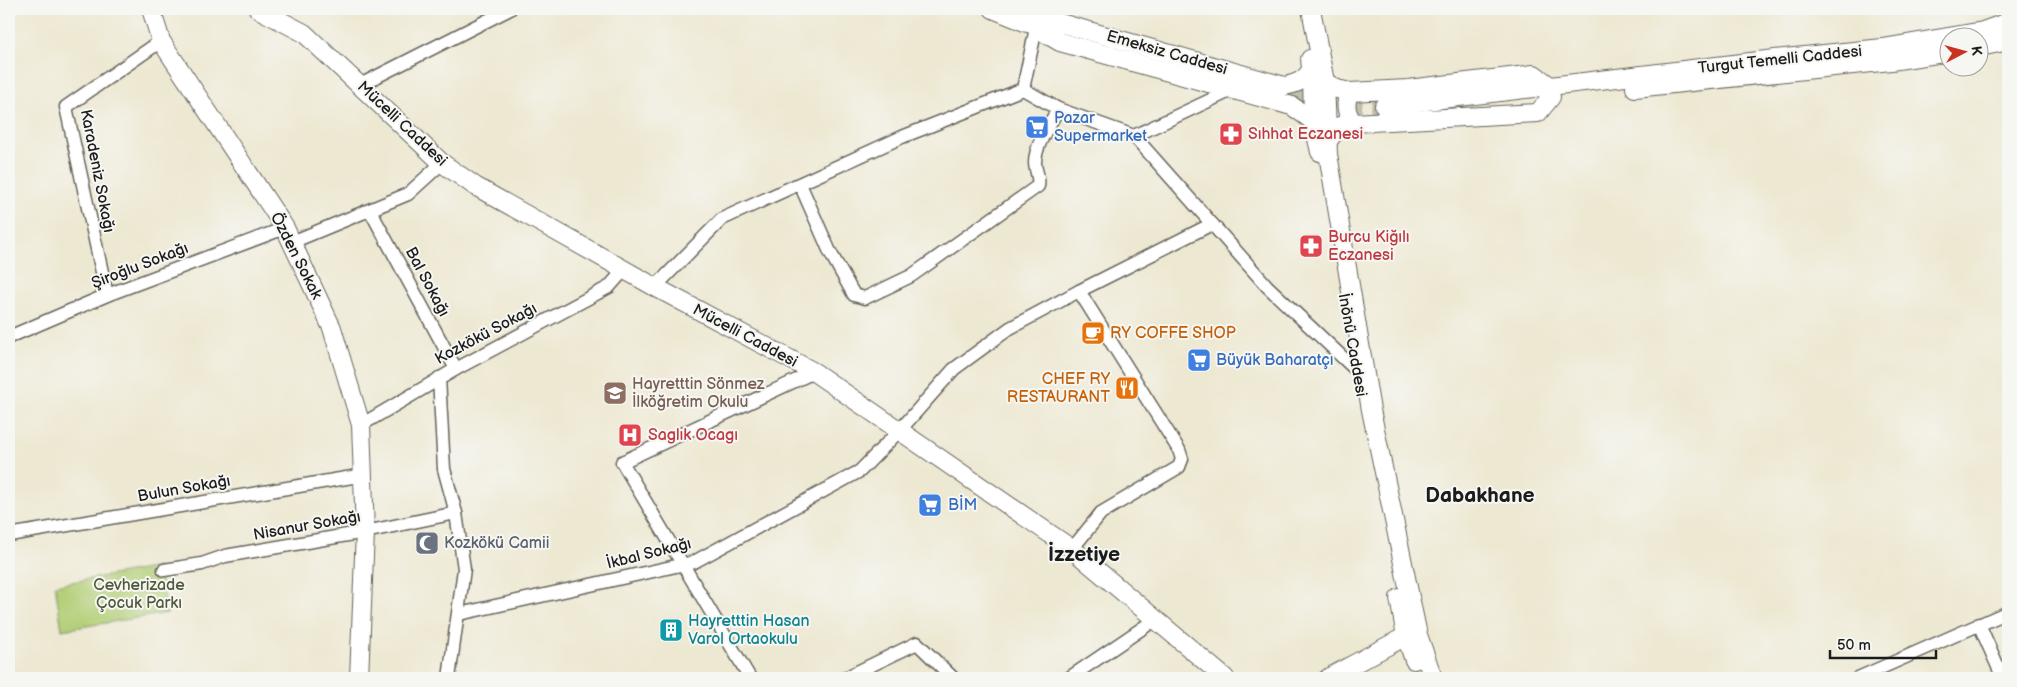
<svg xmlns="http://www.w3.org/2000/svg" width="2017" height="687" font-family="'Balsamiq Sans',sans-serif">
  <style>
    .green { fill: #b1ce75; stroke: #667548 }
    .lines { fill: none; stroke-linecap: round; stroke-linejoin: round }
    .secondary-tunnel { stroke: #c3bfad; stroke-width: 18; stroke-dasharray: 18 9; stroke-linecap: butt }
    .minor-casing { stroke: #65635b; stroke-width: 15 }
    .secondary-casing { stroke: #65635b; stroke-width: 20 }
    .minor { stroke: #fff; stroke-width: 12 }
    .secondary { stroke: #fff; stroke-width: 18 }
    .labels { text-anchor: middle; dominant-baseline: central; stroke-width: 4; stroke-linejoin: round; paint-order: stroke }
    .street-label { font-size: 16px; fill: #1c1c1c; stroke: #f6f6f2 }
    .shop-label { font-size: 16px; fill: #366cbe; stroke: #f6f6f2; text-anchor: start }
    .health-label { font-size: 16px; fill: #be3a42; stroke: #f6f6f2; text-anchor: start }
    .food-label { font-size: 16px; fill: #c56008; stroke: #f6f6f2; text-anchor: start }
    .education-label { font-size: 16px; fill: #785e54; stroke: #f6f6f2; text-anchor: start }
    .worship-label { font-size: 16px; fill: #5b616d; stroke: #f6f6f2; text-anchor: start }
    .park-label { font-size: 16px; fill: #505a3b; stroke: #f6f6f2 }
    .culture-label { font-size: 16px; fill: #0d838f; stroke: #f6f6f2; text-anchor: start }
    .district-label { font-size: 21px; font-weight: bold; fill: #1c1c1c; stroke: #f6f6f2 }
  </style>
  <rect width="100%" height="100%" fill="#f6f6f2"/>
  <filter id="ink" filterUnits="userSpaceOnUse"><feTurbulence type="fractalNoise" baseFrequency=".02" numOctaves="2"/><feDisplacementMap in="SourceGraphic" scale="10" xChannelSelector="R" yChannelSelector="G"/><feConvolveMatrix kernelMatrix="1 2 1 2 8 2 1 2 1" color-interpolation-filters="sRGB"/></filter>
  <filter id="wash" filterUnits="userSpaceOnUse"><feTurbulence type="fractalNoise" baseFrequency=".0096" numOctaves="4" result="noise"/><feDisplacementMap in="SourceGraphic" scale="20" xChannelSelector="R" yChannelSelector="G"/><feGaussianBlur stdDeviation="1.12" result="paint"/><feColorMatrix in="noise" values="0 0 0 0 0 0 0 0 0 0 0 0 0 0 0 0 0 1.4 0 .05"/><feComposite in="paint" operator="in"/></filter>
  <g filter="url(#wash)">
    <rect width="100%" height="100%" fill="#ede8d1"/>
    <path class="green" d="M158 567 168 613 62 630 55 585Z"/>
  </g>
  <g filter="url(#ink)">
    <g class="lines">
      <path class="secondary-tunnel" d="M1265 89 1280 94 1384 106"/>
      <g class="minor-casing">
        <g id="minor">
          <path d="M360 85 510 9"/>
          <path d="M1023 89 1058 109 1134 136 1267 286 1356 370"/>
          <path d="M1134 136 1234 89"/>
          <path d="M800 184 830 252 854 295 865 298 911 276 1038 186C1040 175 1035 172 1035 163 1035 145 1050 124 1058 109"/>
          <path d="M370 210 456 369"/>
          <path d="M292 242 408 194 442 163"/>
          <path d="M655 287 722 219 902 137 1023 89 1036 28"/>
          <path d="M107 295 66 107 161 41"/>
          <path d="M9 337 107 295 285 228"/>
          <path d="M439 378 444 469 456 513 464 569 449 678"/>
          <path d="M361 425 456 369 609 287 624 270"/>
          <path d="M9 535 364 475"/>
          <path d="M1072 549 1101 513 1179 467 1182 459 1179 450 1079 291"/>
          <path d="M164 570 202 564 225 556 365 532 456 513"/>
          <path d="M459 614 694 562 860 471 900 430 954 369 1010 328 1079 291 1212 224"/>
          <path d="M1979 624 2003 678"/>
          <path d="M750 678 622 462 814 372"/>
          <path d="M845 678 917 643 953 678"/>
          <path d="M1069 678 1156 619"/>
          <path d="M1858 678 2008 612"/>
        </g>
      </g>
      <g class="secondary-casing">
        <g id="secondary">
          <path d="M151 9 161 41 285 228 332 328 361 425 365 532 359 678"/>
          <path d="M258 9 304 33 442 163 475 186 655 287 814 372 1072 549 1225 678"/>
          <path d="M993 9 1027 23"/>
          <path d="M1311 9 1325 82 1328 154 1371 410 1418 635 1433 678"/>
          <path d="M1017 18 1053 21 1284 86C1296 84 1304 81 1311 70"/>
          <path d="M1036 28 1060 42 1292 106 1313 121"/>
          <path d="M1980 47 2008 41"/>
          <path d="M1310 59 1312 76 1313 121 1320 152"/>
          <path d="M1325 82 1337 89 1350 92 1408 89 1534 74 1550 86"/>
          <path d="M1635 88 1891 61 1950 52"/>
          <path d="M1350 92C1344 104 1346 112 1353 123"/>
          <path d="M1384 106 1775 59 1883 48 1983 31 2008 22"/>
          <path d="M1328 141 1339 126 1353 123 1538 113 1551 97"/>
          <path d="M1399 598 1406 636 1414 660"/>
          <path d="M1328 678 1406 636 1415 635"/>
        </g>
      </g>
      <use href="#minor" class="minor"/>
      <use href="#secondary" class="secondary"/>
    </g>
  </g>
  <defs>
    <g id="supermarket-square" transform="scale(1.25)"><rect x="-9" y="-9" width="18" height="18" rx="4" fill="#3f7fe0" stroke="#f6f6f2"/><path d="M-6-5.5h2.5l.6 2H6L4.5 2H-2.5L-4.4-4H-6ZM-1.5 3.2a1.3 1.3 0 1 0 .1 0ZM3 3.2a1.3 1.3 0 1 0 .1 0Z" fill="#fff"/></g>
    <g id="pharmacy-square" transform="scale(1.25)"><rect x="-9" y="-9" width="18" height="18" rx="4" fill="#e0444e" stroke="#f6f6f2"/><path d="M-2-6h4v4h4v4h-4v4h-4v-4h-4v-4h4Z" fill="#fff"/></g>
    <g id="cafe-square" transform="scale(1.25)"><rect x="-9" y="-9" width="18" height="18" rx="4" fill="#e8710a" stroke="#f6f6f2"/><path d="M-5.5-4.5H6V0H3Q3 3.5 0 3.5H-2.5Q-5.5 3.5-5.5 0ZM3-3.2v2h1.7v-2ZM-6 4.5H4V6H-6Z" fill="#fff"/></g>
    <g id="restaurant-square" transform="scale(1.25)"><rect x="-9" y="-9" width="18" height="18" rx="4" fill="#e8710a" stroke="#f6f6f2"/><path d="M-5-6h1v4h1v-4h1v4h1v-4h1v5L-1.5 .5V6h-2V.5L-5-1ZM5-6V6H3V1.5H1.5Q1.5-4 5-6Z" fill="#fff"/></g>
    <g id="school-square" transform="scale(1.25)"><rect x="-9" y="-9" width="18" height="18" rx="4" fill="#8d6e63" stroke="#f6f6f2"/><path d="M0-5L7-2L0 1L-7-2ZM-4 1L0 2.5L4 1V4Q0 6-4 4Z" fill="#fff"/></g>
    <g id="hospital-square" transform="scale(1.25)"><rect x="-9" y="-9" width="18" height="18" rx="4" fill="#e0444e" stroke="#f6f6f2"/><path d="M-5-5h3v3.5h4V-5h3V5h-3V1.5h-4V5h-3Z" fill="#fff"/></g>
    <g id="mosque-square" transform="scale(1.25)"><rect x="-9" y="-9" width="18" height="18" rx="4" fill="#6b7280" stroke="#f6f6f2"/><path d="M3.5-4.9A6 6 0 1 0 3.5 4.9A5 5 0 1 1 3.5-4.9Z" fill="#fff"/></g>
    <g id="building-square" transform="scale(1.25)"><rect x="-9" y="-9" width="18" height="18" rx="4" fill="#0f9aa8" stroke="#f6f6f2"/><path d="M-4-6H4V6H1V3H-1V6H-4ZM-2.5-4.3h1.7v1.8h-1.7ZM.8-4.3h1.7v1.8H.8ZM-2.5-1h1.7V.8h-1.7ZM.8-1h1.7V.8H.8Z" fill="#fff"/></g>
  </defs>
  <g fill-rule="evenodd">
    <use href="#supermarket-square" x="1037" y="127"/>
    <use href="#pharmacy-square" x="1231" y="134"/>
    <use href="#pharmacy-square" x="1311" y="246"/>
    <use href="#cafe-square" x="1093" y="333"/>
    <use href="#supermarket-square" x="1199" y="360"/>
    <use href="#restaurant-square" x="1127" y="388"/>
    <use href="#school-square" x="615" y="393"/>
    <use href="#hospital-square" x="630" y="435"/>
    <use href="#supermarket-square" x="930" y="505"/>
    <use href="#mosque-square" x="427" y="543"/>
    <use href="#building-square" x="671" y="630"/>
  </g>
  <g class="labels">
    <g class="street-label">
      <text transform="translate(1167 53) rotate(16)">Emeksiz Caddesi</text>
      <text transform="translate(1780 60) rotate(-6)">Turgut Temelli Caddesi</text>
      <text transform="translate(402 124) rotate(43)">Mücelli Caddesi</text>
      <text transform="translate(97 171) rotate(79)">Karadeniz Sokağı</text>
      <text transform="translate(296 256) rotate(63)">Özden Sokak</text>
      <text transform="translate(140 266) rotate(-21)">Şiroğlu Sokağı</text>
      <text transform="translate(427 282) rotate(62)">Bal Sokağı</text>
      <text transform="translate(486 334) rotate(-28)">Kozkökü Sokağı</text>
      <text transform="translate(745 336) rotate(28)">Mücelli Caddesi</text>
      <text transform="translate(1352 345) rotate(80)">İnönü Caddesi</text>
      <text transform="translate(184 489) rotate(-10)">Bulun Sokağı</text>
      <text transform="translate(307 526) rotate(-10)">Nisanur Sokağı</text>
      <text transform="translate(649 554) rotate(-14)">İkbal Sokağı</text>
    </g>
    <g class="shop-label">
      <text x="1054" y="118">Pazar<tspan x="1054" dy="18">Supermarket</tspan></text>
      <text x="1216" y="360">Büyük Baharatçı</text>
      <text x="948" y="505">BİM</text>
    </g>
    <g class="health-label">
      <text x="1248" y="134">Sıhhat Eczanesi</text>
      <text x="1328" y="237">Burcu Kiğılı<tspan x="1328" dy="18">Eczanesi</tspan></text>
      <text x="648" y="435">Saglık Ocagı</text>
    </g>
    <g class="food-label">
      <text x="1110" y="333">RY COFFE SHOP</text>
      <text x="1110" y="379" text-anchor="end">CHEF RY<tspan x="1110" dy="18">RESTAURANT</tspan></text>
    </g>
    <g class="education-label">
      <text x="632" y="384">Hayretttin Sönmez<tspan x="632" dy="18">İlköğretim Okulu</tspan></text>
    </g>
    <g class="worship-label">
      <text x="444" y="543">Kozkökü Camii</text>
    </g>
    <g class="park-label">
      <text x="139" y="585">Cevherizade<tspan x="139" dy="18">Çocuk Parkı</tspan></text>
    </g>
    <g class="culture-label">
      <text x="688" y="621">Hayretttin Hasan<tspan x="688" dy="18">Varol Ortaokulu</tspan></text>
    </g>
    <g class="district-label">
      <text x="1480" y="495">Dabakhane</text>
      <text x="1084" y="554">İzzetiye</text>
    </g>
  </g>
  <rect width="2017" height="687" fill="none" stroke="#f6f6f2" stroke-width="30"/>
  <g transform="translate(1964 52) rotate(84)"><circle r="24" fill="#f6f6f2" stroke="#9f9f9c"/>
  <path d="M0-4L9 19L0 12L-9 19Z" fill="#c8321e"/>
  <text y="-8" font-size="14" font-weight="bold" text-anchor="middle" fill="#1c1c1c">K</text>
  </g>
  <path d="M1830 650v8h106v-8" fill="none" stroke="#1c1c1c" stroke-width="2.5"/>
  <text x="1837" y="650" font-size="15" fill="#1c1c1c" stroke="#f6f6f2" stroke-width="4" paint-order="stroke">50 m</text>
</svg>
